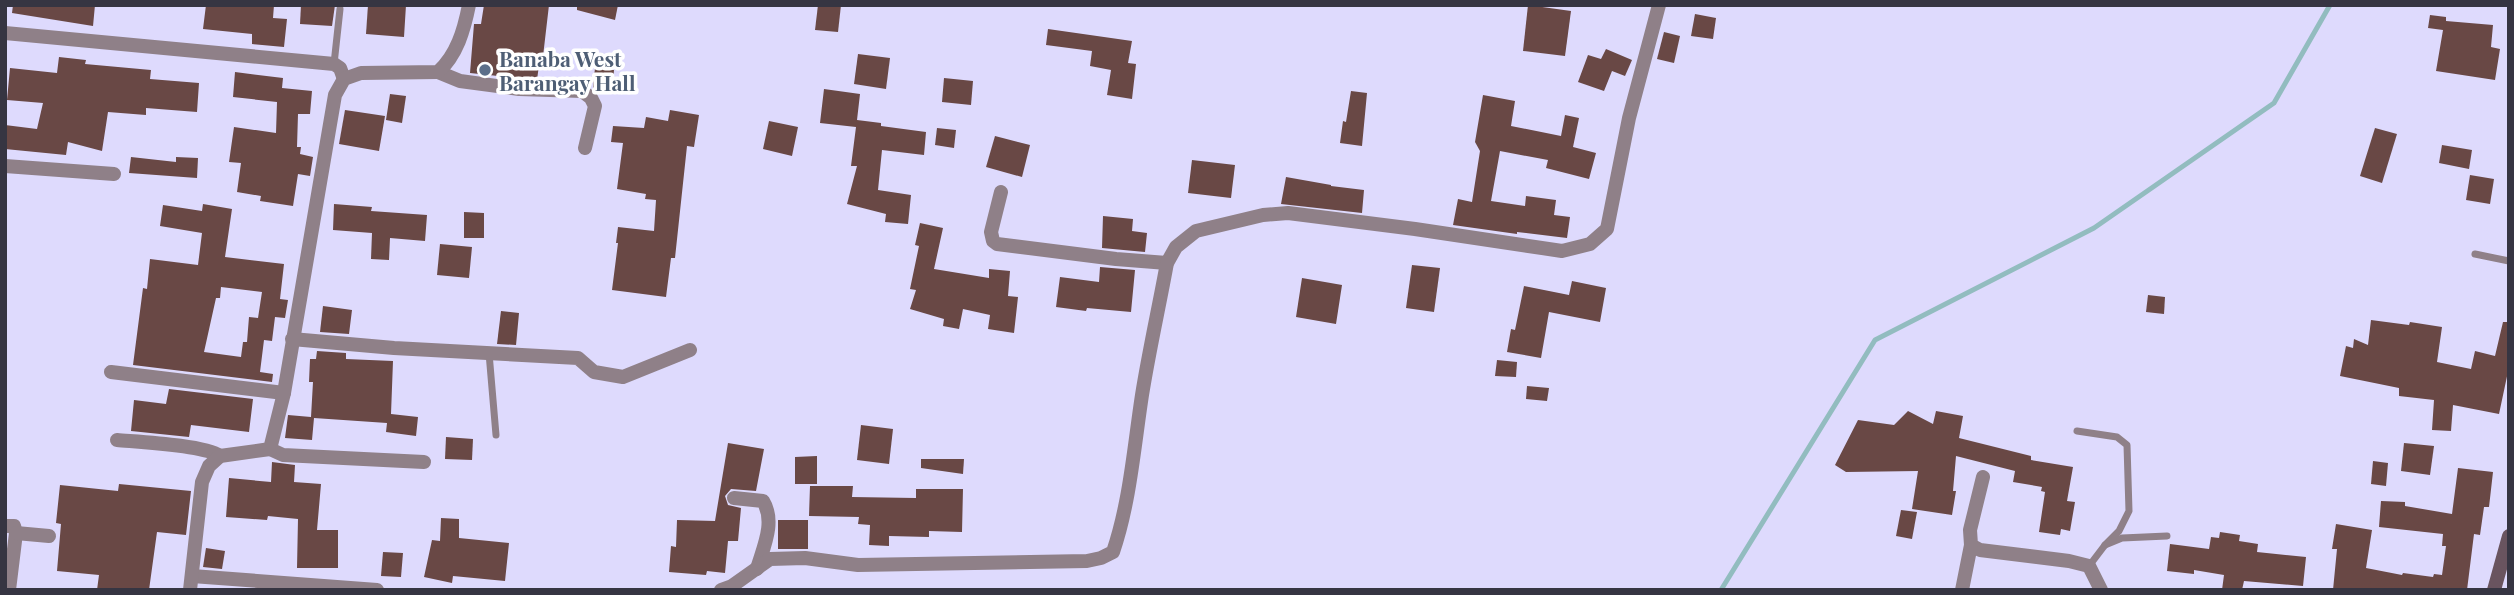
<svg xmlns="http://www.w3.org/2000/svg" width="2514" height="595" font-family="'Playfair Display',serif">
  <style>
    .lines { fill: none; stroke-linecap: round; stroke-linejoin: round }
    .stream { stroke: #92bcbf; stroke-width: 5 }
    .building { fill: #694845; fill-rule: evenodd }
    .lane { stroke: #8f8088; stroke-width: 7 }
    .street { stroke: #8f8088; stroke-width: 14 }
    .secondary { stroke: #69545f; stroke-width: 14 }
    .service-dot { fill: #5c6f8a; stroke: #fff; stroke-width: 2.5 }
    .labels { text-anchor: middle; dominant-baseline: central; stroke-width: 7; stroke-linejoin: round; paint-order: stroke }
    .service-label { font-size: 21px; font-weight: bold; fill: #4e5e75; stroke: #fff; text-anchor: start }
  </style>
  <rect width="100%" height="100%" fill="#dedafd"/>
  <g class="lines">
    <path class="stream" d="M1721 590 1875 340 2094 228 2274 103 2330 5"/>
  </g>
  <g class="building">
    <path d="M13 5H95L93 26 12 13Z"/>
    <path d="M206 5H274L273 18 287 19 284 47 252 44V34L203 29Z"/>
    <path d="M301 5H335L332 26 300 24Z"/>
    <path d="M368 5H406L404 37 366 34Z"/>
    <path d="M484 5H549L542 65H539L537 80 470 73 474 24H481Z"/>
    <path d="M577 5H618L615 20 577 10Z"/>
    <path d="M818 5H841L838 32 815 30Z"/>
    <path d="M1528 5 1571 11 1565 56 1523 51Z"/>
    <path d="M1695 14 1716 18 1713 39 1691 36Z"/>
    <path d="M2430 15 2446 17V21L2493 25 2491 47 2500 49 2495 80 2436 71 2443 30 2428 28Z"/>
    <path d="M1048 29 1132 41 1128 63 1136 64 1132 99 1107 95 1111 70 1090 66 1092 51 1046 45Z"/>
    <path d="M1664 32 1680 36 1674 63 1657 59Z"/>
    <path d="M1606 49 1632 60 1625 76 1612 71 1604 91 1578 82 1588 55 1601 59Z"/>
    <path d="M858 54 890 58 886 89 854 84Z"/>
    <path d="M59 57 86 60 85 64 151 70 150 79 199 83 197 112 146 108V115L108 112 102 151 68 142 66 155 5 149V125L37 129 43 103 7 100 10 68 57 73Z"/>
    <path d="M595 68 614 70 612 92 597 90 593 87Z"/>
    <path d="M235 72 283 78 282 88 312 91 310 114H298L297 147H301L300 154 313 157 310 176 298 174 293 206 260 201 261 196 237 192 241 163 229 162 234 127 276 133 277 102 233 97Z"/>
    <path d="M944 78 973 81 971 105 942 102Z"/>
    <path d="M824 89 860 94 857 120 881 123V126L926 132 924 155 882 150 878 190 911 195 908 224 885 222 886 214 847 204 857 166H851L856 127 820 123Z"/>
    <path d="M1351 91 1367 93 1362 146 1340 143 1343 121 1346 122Z"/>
    <path d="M390 94 406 96 402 123 386 120Z"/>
    <path d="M1483 95 1515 101 1511 126 1561 136 1565 115 1579 118 1573 147 1596 153 1589 179 1546 168 1548 160 1500 151 1491 201 1525 206 1526 196 1556 200 1554 215 1570 217 1567 238 1517 232V234L1453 225 1458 199 1472 202 1480 151 1475 142Z"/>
    <path d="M345 110 385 116 379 151 339 144Z"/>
    <path d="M670 110 699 115 694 147 687 146 675 258H671L666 297 612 290 618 243H616L618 227 654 231 656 200 645 199 646 194 617 189 623 143 611 142 613 126 644 128 646 117 668 121Z"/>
    <path d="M769 121 798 127 792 156 763 149Z"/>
    <path d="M937 128 956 130 954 148 935 145Z"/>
    <path d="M2375 128 2397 134 2382 183 2360 176Z"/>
    <path d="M995 136 1030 145 1022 177 986 167Z"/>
    <path d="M2442 145 2472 150 2469 169 2439 163Z"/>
    <path d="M131 157 176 162V157L198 158 197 178 129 173Z"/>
    <path d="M1192 160 1235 165 1231 198 1188 193Z"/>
    <path d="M2470 175 2494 179 2490 204 2466 200Z"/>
    <path d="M1286 177 1331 185V186L1364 190 1362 213 1281 204Z"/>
    <path d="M203 204 232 209 225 257 284 264 280 299 288 300 285 318 275 317 272 341 264 340 260 372 273 374 272 382 133 365 143 288 147 289 150 259 198 265 202 233 160 226 163 205 202 211ZM221 287 262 292 258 318 249 317 247 342H243L241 357 204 352 216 298H220Z"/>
    <path d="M334 204 372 207 371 211 427 215 425 241 390 238 389 260 371 259 372 233 333 230Z"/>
    <path d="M464 212 484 213V238H464Z"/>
    <path d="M1103 216 1133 219 1132 231 1147 233 1145 252 1102 248Z"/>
    <path d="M920 223 943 228 934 269 989 278V269L1010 271 1008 296 1018 297 1014 333 988 329 990 315 963 309 959 329 943 326 944 319 910 309 916 290 910 289 919 246 915 245Z"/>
    <path d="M440 244 472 247 469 278 437 275Z"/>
    <path d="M1412 265 1440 268 1434 312 1406 308Z"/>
    <path d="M1100 267 1135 270 1131 312 1087 308 1086 311 1056 307 1060 277 1099 282Z"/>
    <path d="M1302 278 1342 285 1336 324 1296 317Z"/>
    <path d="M1572 281 1606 288 1600 322 1549 312 1541 358 1507 352 1511 329 1515 330 1524 286 1569 295Z"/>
    <path d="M2148 295 2165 297 2164 314 2146 312Z"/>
    <path d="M323 306 352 310 349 334 320 332Z"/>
    <path d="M501 311 519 313 516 345 497 344Z"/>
    <path d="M2371 320 2409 325 2410 322 2442 327 2437 362 2471 369 2475 351 2495 356 2503 322H2509V367L2499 414 2453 405 2451 431 2432 430 2434 400 2399 396V388L2340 376 2346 346 2353 348 2354 339 2368 345Z"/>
    <path d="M317 351 346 353V359L393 361 391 414 418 417 416 436 386 432 387 423 314 418 312 440 285 438 288 415 311 417 313 382H309L310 359H316Z"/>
    <path d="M1497 360 1517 362 1516 377 1495 376Z"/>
    <path d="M1527 386 1549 388 1547 401 1526 399Z"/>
    <path d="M169 389 253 399 249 432 191 425 189 437 131 431 134 400 166 404Z"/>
    <path d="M1908 411 1933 424 1936 411 1963 416 1959 438 2031 456V460L2073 467 2067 501 2075 502 2070 531 2061 529 2060 535 2039 532 2045 492 2041 491 2042 487 2013 482 2015 471 1956 456 1953 491H1956L1952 515 1912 509 1918 471 1846 472 1835 465 1858 420 1894 425Z"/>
    <path d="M861 425 893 429 889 464 857 460Z"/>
    <path d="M446 437 473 439 472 460 445 459Z"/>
    <path d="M728 443 764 449 756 491 731 489 725 496 728 505 741 508 738 541H728L725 573 707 571 706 575 669 572 671 546 676 547 677 520 715 521Z"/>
    <path d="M2404 443 2434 446 2430 475 2401 471Z"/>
    <path d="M817 456V484H795V457Z"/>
    <path d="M921 459H964L963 474 921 468Z"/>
    <path d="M2373 461 2388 463 2386 486 2371 484Z"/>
    <path d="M272 462 295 465 294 482 321 484 317 530H338V568H297L298 519 268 516 267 520 226 517 229 478 271 482Z"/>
    <path d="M2458 468 2493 472 2489 507H2484L2480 535 2474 534 2467 590H2333L2337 549H2332L2336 524 2372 530 2366 568 2402 575 2403 573 2433 577 2434 574 2442 575 2446 546H2442L2443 534 2379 527 2381 501 2405 502V506L2452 514Z"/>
    <path d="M119 484 191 491 186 535 157 532 149 590H97L99 575 57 571 61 524 56 523 60 485 118 491Z"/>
    <path d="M810 486H853L852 497 916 498V489H963L962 532 929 531V537L889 536V546L869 545 870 525 858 524 859 517 809 516Z"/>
    <path d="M1901 510 1917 512 1912 539 1896 536Z"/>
    <path d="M441 518 459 519V538L509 543 505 581 453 576 452 583 424 577 432 540 440 541Z"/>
    <rect x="778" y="520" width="30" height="29"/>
    <path d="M2220 532 2240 535 2239 541 2258 544 2257 552 2306 557 2303 586 2244 581 2242 590H2222L2224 575 2194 570V574L2167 571 2170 544 2209 549 2211 537 2219 538Z"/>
    <path d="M206 548 225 551 222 569 203 567Z"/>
    <path d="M383 552 403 553 401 577 381 576Z"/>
  </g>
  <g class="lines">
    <g class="lane">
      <path d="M334 64 340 9"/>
      <path d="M2475 254 2509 261"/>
      <path d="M489 353 496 435"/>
      <path d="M2077 431 2117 437 2127 445 2129 511 2119 531 2105 545"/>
      <path d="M2089 566 2105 545 2122 538 2167 536"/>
    </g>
    <g class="street">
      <path d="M5 33 334 64 340 68 344 79"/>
      <path d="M438 72 460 81 519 89 582 91 591 98 595 106 585 148"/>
      <path d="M5 166 114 174"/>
      <path d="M1001 192 991 232 993 241 997 244 1116 259 1167 263"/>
      <path d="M292 339 394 348 578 358 594 372 623 377 690 350"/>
      <path d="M111 372 284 393"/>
      <path d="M117 440C140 442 204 445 220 456"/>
      <path d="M270 449 283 455 424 462"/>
      <path d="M1983 477 1970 530 1971 545 1980 550 2069 561 2089 566 2101 590"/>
      <path d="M734 498 763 501C776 522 763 548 757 569"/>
      <path d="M5 526H14L16 533 9 590"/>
      <path d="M16 533 49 536"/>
      <path d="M192 576 377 590"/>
      <path d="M190 590 202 482 209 466 220 456 270 449 284 393 335 95 344 79 361 73 438 72C457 55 464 30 469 5"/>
      <path d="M721 590 732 586 770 559 805 558 858 565 1087 561 1101 558 1113 552C1130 502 1134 447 1142 395 1149 351 1159 307 1167 263L1176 247 1196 231 1263 215 1288 213 1415 229 1562 251 1590 244 1607 229 1629 118 1659 5"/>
      <path d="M1962 590 1971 545"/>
    </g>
    <path class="secondary" d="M2494 590 2509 536"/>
  </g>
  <circle class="service-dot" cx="485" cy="70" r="7"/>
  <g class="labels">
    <g class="service-label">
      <text x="499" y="58">Banaba West<tspan x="499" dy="24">Barangay Hall</tspan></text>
    </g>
  </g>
  <rect width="2514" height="595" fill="none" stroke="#363542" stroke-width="14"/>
</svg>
